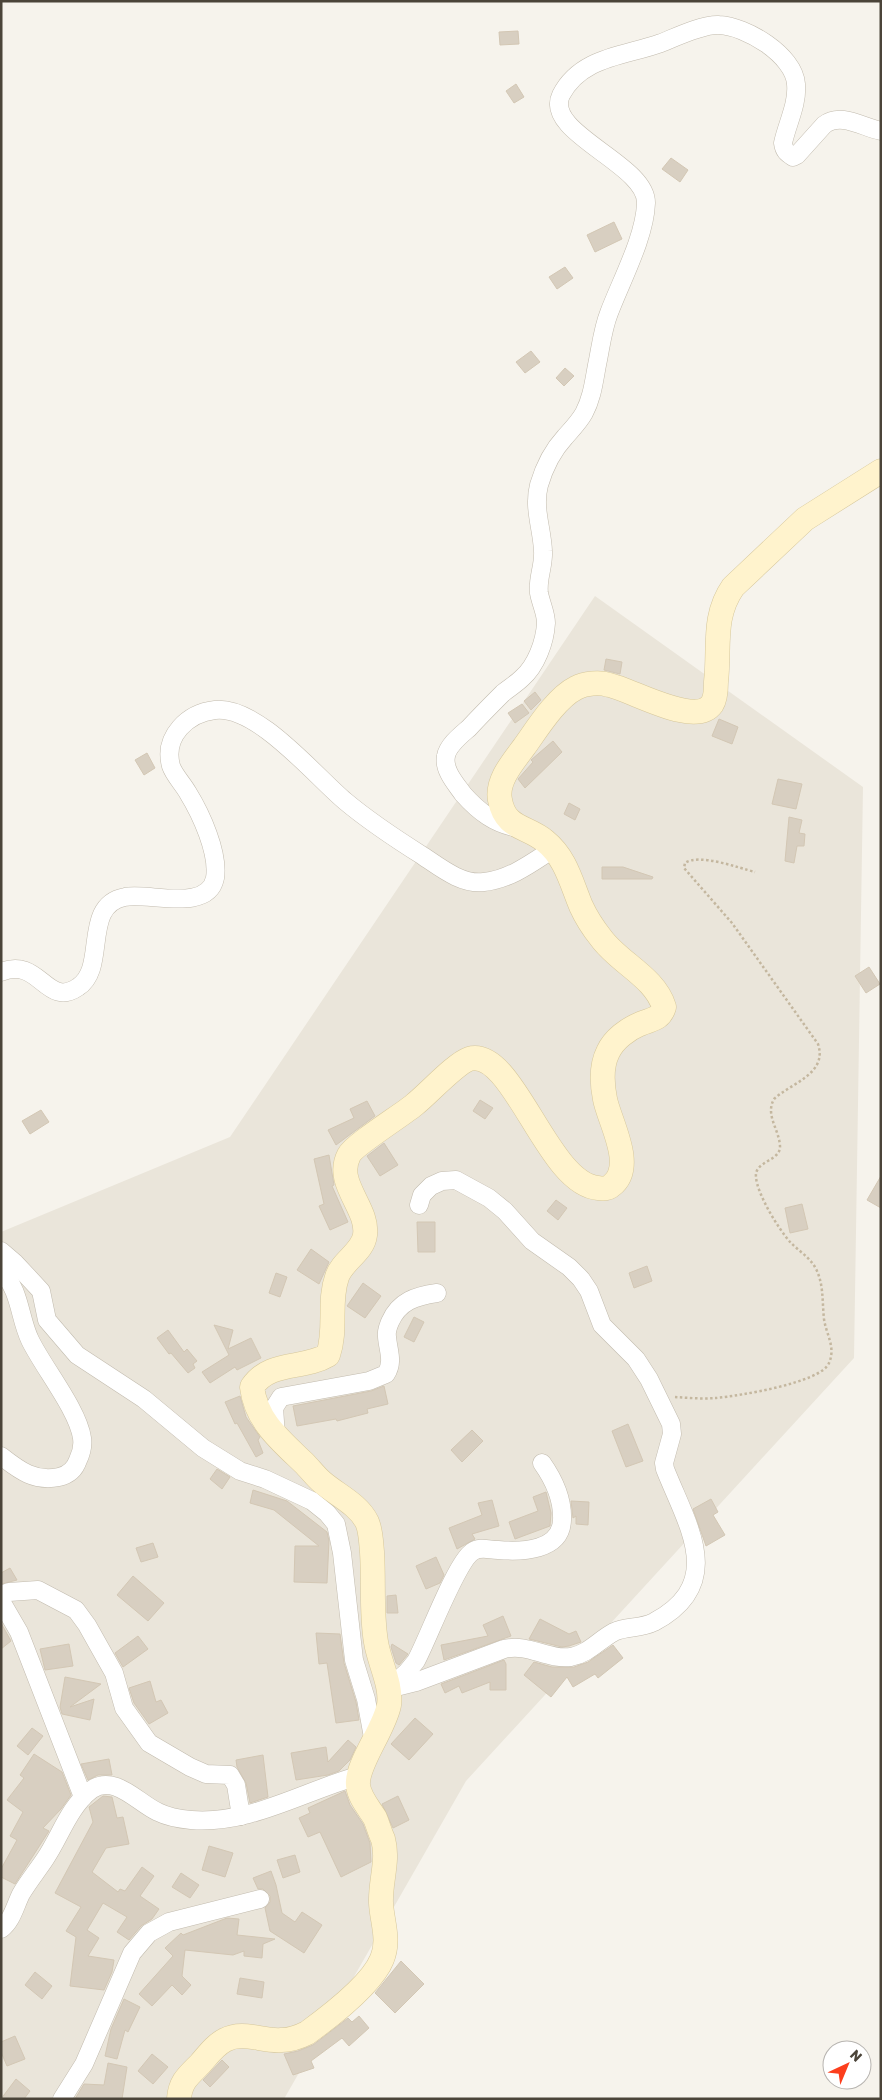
<svg xmlns="http://www.w3.org/2000/svg" width="882" height="2100" font-family="Rubik,sans-serif">
  <style>
    .residential { fill: #eae5da }
    .building { fill: #d8cfc1; stroke: #d3c7b4 }
    .lines { fill: none; stroke-linecap: round; stroke-linejoin: round }
    .street-casing { stroke: #c2bbae; stroke-width: 19 }
    .secondary-casing { stroke: #d6c79b; stroke-width: 25 }
    .path { stroke: #c4b79f; stroke-width: 2.5; stroke-dasharray: 2.5 2.5; stroke-linecap: butt }
    .street { stroke: #fff; stroke-width: 18 }
    .secondary { stroke: #fff3cd; stroke-width: 24 }
  </style>
  <rect width="100%" height="100%" fill="#f6f3ec"/>
  <path class="residential" d="M595 596 863 787 854 1358 466 1781 284 2099H1V1232L230 1137Z"/>
  <g class="building">
    <path d="M518 31 519 44 500 45 499 32Z"/>
    <path d="M516 84 524 97 514 103 506 91Z"/>
    <path d="M671 158 688 170 680 182 662 169Z"/>
    <path d="M614 222 622 239 595 252 587 235Z"/>
    <path d="M565 267 573 278 557 289 549 277Z"/>
    <path d="M531 351 540 362 525 373 516 362Z"/>
    <path d="M565 368 574 376 564 386 556 378Z"/>
    <path d="M606 659 622 662 620 674 604 670Z"/>
    <path d="M535 692 541 700 531 710 524 701Z"/>
    <path d="M522 704 529 713 515 723 508 713Z"/>
    <path d="M719 719 738 727 732 744 712 736Z"/>
    <path d="M553 741 562 752 525 788 518 779 533 762 531 760Z"/>
    <path d="M147 753 155 768 144 775 135 760Z"/>
    <path d="M778 779 802 784 796 809 772 804Z"/>
    <path d="M569 803 580 809 575 820 564 814Z"/>
    <path d="M789 817 802 820 799 833 805 834 804 846H797L794 863 785 861Z"/>
    <path d="M602 867H623L653 877 652 879H602Z"/>
    <path d="M869 967 880 984 866 993 855 976Z"/>
    <path d="M480 1100 493 1108 485 1119 473 1111Z"/>
    <path d="M367 1101 375 1116 336 1145 328 1130 354 1118 350 1109Z"/>
    <path d="M41 1110 49 1122 30 1134 22 1121Z"/>
    <path d="M384 1143 398 1165 380 1176 367 1156Z"/>
    <path d="M329 1155 334 1185 332 1186 348 1222 330 1230 319 1206 324 1204 314 1159Z"/>
    <path d="M881 1176V1208L867 1200Z"/>
    <path d="M556 1200 567 1208 558 1220 547 1211Z"/>
    <path d="M802 1204 808 1229 790 1233 785 1208Z"/>
    <path d="M417 1222H435V1252H418Z"/>
    <path d="M311 1249 329 1262 319 1284 297 1270Z"/>
    <path d="M647 1266 652 1281 634 1288 629 1273Z"/>
    <path d="M276 1273 287 1277 280 1297 269 1293Z"/>
    <path d="M363 1283 381 1296 365 1318 347 1306Z"/>
    <path d="M414 1317 424 1322 414 1342 404 1337Z"/>
    <path d="M214 1325 233 1330 228 1349 251 1338 261 1358 237 1370 235 1367 210 1383 202 1372 229 1355Z"/>
    <path d="M168 1330 184 1352 187 1349 197 1361 193 1364 195 1368 188 1373 171 1353 169 1354 157 1338Z"/>
    <path d="M384 1386 388 1404 367 1409 368 1413 337 1421 336 1419 297 1426 293 1406 371 1391Z"/>
    <path d="M240 1396 246 1417 260 1437 258 1440 263 1453 256 1457 237 1423 235 1424 225 1402Z"/>
    <path d="M628 1424 643 1461 626 1467 612 1431Z"/>
    <path d="M472 1430 483 1441 462 1462 451 1450Z"/>
    <path d="M217 1469 230 1477 222 1489 210 1479Z"/>
    <path d="M253 1490 287 1501 327 1532 329 1541 327 1583 294 1582 295 1546H319L274 1510 250 1503Z"/>
    <path d="M546 1492 551 1513 550 1526 515 1539 509 1522 538 1511 533 1497Z"/>
    <path d="M711 1499 718 1512 713 1515 725 1535 706 1546 693 1509Z"/>
    <path d="M492 1500 499 1526 472 1534 475 1539 457 1549 449 1528 482 1515 478 1503Z"/>
    <path d="M571 1501 589 1502 588 1525 576 1524V1516L573 1518Z"/>
    <path d="M153 1543 158 1557 141 1562 136 1548Z"/>
    <path d="M436 1557 444 1575 440 1583 426 1589 416 1566Z"/>
    <path d="M10 1568 17 1580 1 1584V1573Z"/>
    <path d="M133 1576 164 1603 148 1621 117 1595Z"/>
    <path d="M396 1595 398 1613H387V1596Z"/>
    <path d="M503 1616 511 1636 444 1660 441 1645 488 1636 483 1625Z"/>
    <path d="M540 1619 569 1634 576 1631 581 1642 569 1646 562 1647 529 1639Z"/>
    <path d="M1 1623 11 1641 1 1649Z"/>
    <path d="M316 1633 340 1634 344 1663 356 1702 359 1720 336 1723 327 1663 319 1664Z"/>
    <path d="M138 1636 148 1649 123 1667 115 1653Z"/>
    <path d="M69 1644 73 1666 45 1670 40 1649Z"/>
    <path d="M392 1644 408 1654 399 1665 396 1663 391 1647Z"/>
    <path d="M613 1645 623 1658 598 1678 595 1674 573 1687 567 1677 551 1697 524 1675 534 1662 552 1667H574L588 1662Z"/>
    <path d="M504 1660 506 1664V1690H490V1682L462 1693 459 1686 445 1693 441 1684Z"/>
    <path d="M65 1677 101 1684 70 1707 94 1699 90 1720 62 1714 60 1707Z"/>
    <path d="M150 1681 156 1702 161 1700 168 1713 149 1724 134 1703 129 1688Z"/>
    <path d="M415 1718 433 1734 409 1760 391 1744Z"/>
    <path d="M32 1728 43 1736 28 1755 17 1746Z"/>
    <path d="M348 1740 356 1747 350 1760 339 1771 328 1775 296 1780 291 1753 326 1747 328 1762Z"/>
    <path d="M34 1754 62 1772 71 1795 61 1809 43 1828 49 1831 15 1884 1 1877V1869L17 1840 10 1836 23 1812 7 1800 24 1778 20 1775Z"/>
    <path d="M263 1755 268 1797 250 1803 246 1783 237 1767 236 1760Z"/>
    <path d="M109 1759 112 1775H98L88 1780 81 1764Z"/>
    <path d="M345 1791 350 1805 363 1824 370 1843 371 1862 341 1877 320 1832 308 1837 299 1818 310 1813 308 1808Z"/>
    <path d="M103 1796 112 1797 117 1818 123 1817 129 1844 106 1848 92 1872 118 1892 120 1889 125 1891 142 1867 154 1876 140 1896 159 1909 152 1919 141 1926 129 1940 117 1932 127 1917 103 1903 87 1930 99 1938 88 1956 114 1960 112 1972 104 1990 70 1986 76 1937 66 1931 81 1907 55 1893 93 1822 89 1807Z"/>
    <path d="M398 1796 409 1820 393 1828 382 1804Z"/>
    <path d="M209 1846 233 1853 225 1877 202 1870Z"/>
    <path d="M295 1855 300 1872 283 1878 277 1860Z"/>
    <path d="M271 1871 276 1885 282 1913 295 1922 302 1912 322 1925 304 1953 270 1931 265 1908 270 1902V1896L263 1889H258L253 1878Z"/>
    <path d="M181 1873 199 1885 190 1898 172 1887Z"/>
    <path d="M227 1918 239 1919 237 1935 275 1939 263 1944 262 1958 244 1956V1951L233 1955 185 1950 182 1976 191 1985 182 1995 172 1985 152 2006 139 1994 173 1956 165 1948 181 1933 183 1935Z"/>
    <path d="M401 1961 424 1984 395 2013 375 1993Z"/>
    <path d="M35 1972 52 1986 42 1999 25 1985Z"/>
    <path d="M240 1978 264 1982 262 1998 237 1994Z"/>
    <path d="M124 1999 140 2007 128 2032 125 2030 117 2059 105 2056 111 2029Z"/>
    <path d="M359 2016 369 2028 349 2046 342 2038 311 2061 314 2068 293 2075 284 2054 298 2051 313 2045 348 2018 352 2022Z"/>
    <path d="M15 2036 25 2059 7 2066 1 2052V2042Z"/>
    <path d="M152 2054 168 2067 153 2084 138 2071Z"/>
    <path d="M222 2060 229 2067 210 2087 203 2080Z"/>
    <path d="M108 2063 127 2067 122 2099H75L84 2084 104 2085Z"/>
    <path d="M16 2079 30 2091 24 2099H1Z"/>
  </g>
  <g class="lines">
    <g class="street-casing">
      <g id="street">
        <path d="M518 828C495 824 479 812 463 794 456 784 443 770 446 756 448 745 461 735 469 728 480 716 491 705 503 693 509 688 516 684 522 678 536 666 545 642 546 623 546 613 541 604 539 593 537 579 544 566 543 551 542 528 533 508 539 485 544 468 553 450 565 437 572 429 579 422 584 413 593 396 594 379 598 360 601 345 603 328 609 313 621 281 645 237 646 203 647 164 543 133 561 95 581 56 626 56 661 43 676 37 703 24 719 25 746 26 794 55 796 84 798 104 787 124 783 143 784 151 787 153 793 157L797 155 824 125C841 112 862 127 881 131"/>
        <path d="M1 972C40 956 46 1009 78 987 108 968 81 905 125 897 148 892 208 913 215 878 219 853 201 814 188 793 183 784 174 775 171 766 163 736 188 713 215 710 257 705 315 776 345 801 370 822 396 839 423 856 441 868 462 885 484 882 509 880 533 862 553 849"/>
        <path d="M1 1251 15 1263 41 1291 47 1320 77 1355 144 1399 203 1448 240 1471 265 1479 312 1501 327 1513 336 1524 342 1553 354 1660 366 1699 374 1743"/>
        <path d="M1 1270C21 1292 19 1317 30 1340 43 1367 78 1410 82 1438 83 1445 81 1454 78 1460 75 1469 68 1475 59 1477 35 1482 20 1471 1 1456"/>
        <path d="M276 1436 274 1408 281 1397 369 1381 386 1374C394 1362 388 1350 387 1337 386 1331 388 1327 390 1322 399 1301 416 1296 437 1293"/>
        <path d="M1 1595 9 1592 38 1590 76 1610 87 1625 114 1673 124 1708 149 1743 190 1767 206 1774 230 1775 236 1785 241 1816"/>
        <path d="M1 1601 19 1632 83 1797"/>
        <path d="M390 1687 407 1672 416 1661C428 1639 456 1563 472 1552 480 1546 489 1550 498 1550 522 1552 561 1551 562 1520 563 1499 554 1480 542 1463"/>
        <path d="M388 1689 416 1682 504 1649C529 1643 546 1660 571 1657 588 1654 599 1640 614 1632 626 1626 640 1629 654 1622 727 1583 687 1525 665 1469L664 1463 672 1434 671 1424 649 1379 636 1359 602 1325 589 1291 581 1279 569 1267 532 1241 505 1211 489 1198 456 1180 442 1181 431 1186 422 1195 419 1205"/>
        <path d="M1 1929C12 1921 15 1906 21 1894 28 1882 37 1871 45 1859 60 1837 69 1807 91 1790 114 1773 138 1803 158 1812 168 1817 180 1819 191 1820 249 1825 304 1791 358 1776"/>
        <path d="M62 2099 84 2064 132 1953 149 1933 169 1922 260 1899"/>
      </g>
    </g>
    <g class="secondary-casing">
      <path id="secondary" d="M179 2099C180 2082 188 2076 200 2064 208 2055 215 2045 225 2040 243 2030 263 2042 282 2040 291 2040 299 2037 307 2033 329 2017 372 1984 382 1959 390 1940 382 1922 381 1903 380 1882 389 1860 383 1839 380 1833 378 1825 375 1818 369 1808 359 1797 358 1785 356 1765 384 1730 389 1705 392 1685 379 1662 376 1642 371 1613 374 1582 372 1552 371 1542 371 1531 367 1522 358 1504 337 1495 322 1482 316 1477 310 1469 304 1463 281 1441 256 1421 252 1387 270 1360 303 1370 328 1355 337 1329 328 1302 337 1277 342 1261 363 1252 365 1235 369 1208 334 1183 349 1155 354 1145 402 1115 414 1105 428 1094 455 1064 469 1059 513 1046 547 1184 598 1188 603 1189 608 1189 612 1185 636 1166 609 1121 605 1099 602 1084 601 1066 608 1052 614 1039 628 1029 640 1024 651 1019 660 1020 664 1007 655 977 619 963 601 938 593 928 586 917 581 906 571 882 566 858 545 841 527 826 505 829 500 800 496 781 513 762 524 747 537 729 556 698 576 688 585 683 600 682 609 685 631 689 695 728 712 704 716 698 716 688 716 682 720 648 712 617 733 587L805 519 881 471"/>
    </g>
    <path class="path" d="M675 1397C688 1398 703 1399 716 1398 737 1396 821 1383 829 1363 836 1347 826 1334 824 1319 822 1301 824 1283 815 1267 809 1257 799 1251 791 1243 779 1230 757 1194 756 1177 754 1161 781 1161 780 1146 779 1129 765 1115 774 1099 791 1083 828 1074 818 1044L732 923 684 868 685 863C699 853 739 868 755 872"/>
    <use href="#street" class="street"/>
    <use href="#secondary" class="secondary"/>
  </g>
  <rect width="882" height="2100" fill="none" stroke="#4b4439" stroke-width="5"/>
  <g transform="translate(847 2065) rotate(44)"><circle r="24" fill="#ffffff" stroke="#b7b4b0"/>
  <path d="M0-4L9 19L0 12L-9 19Z" fill="#fc3f1d"/>
  <text y="-8" font-size="14" font-weight="bold" text-anchor="middle" fill="#4b4439">N</text>
  </g>
</svg>
